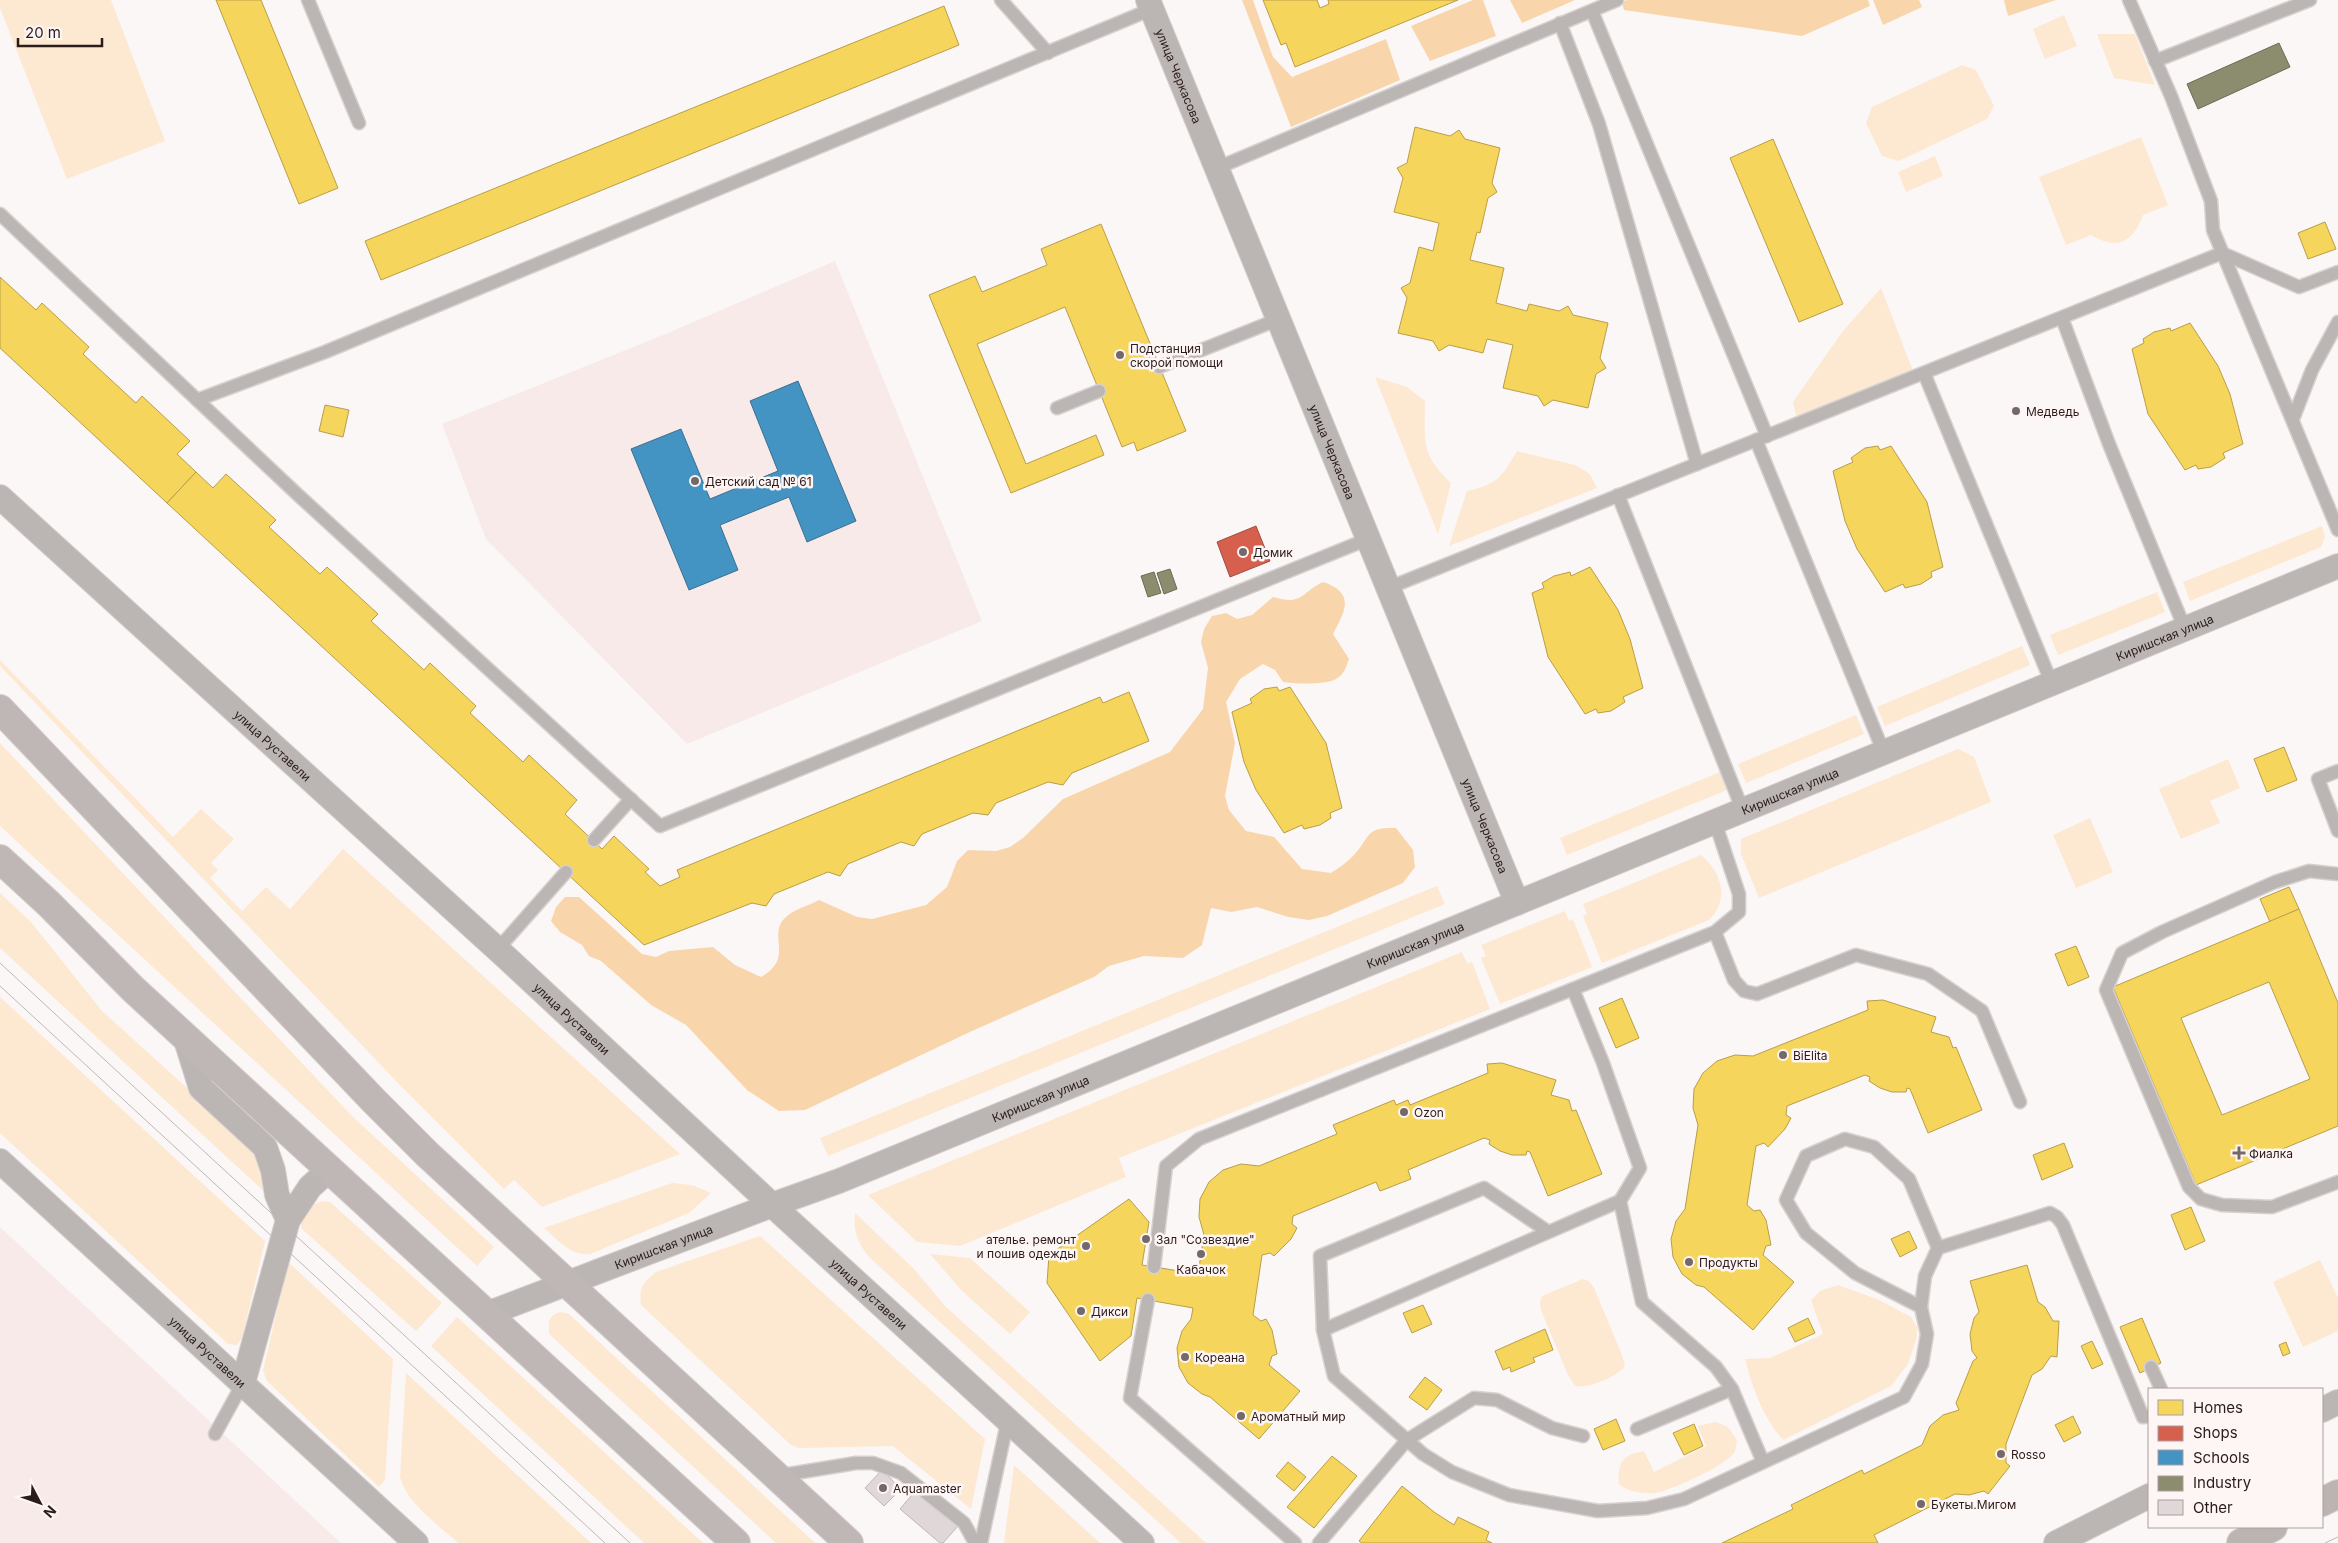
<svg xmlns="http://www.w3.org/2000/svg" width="2338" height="1543" font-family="Inter,sans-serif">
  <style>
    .built { fill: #f8eae9 }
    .green { fill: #fde8d2 }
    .forest { fill: #f9d5ac }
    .homes { fill: #f6d55c; stroke: #b99e48; fill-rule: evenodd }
    .shops { fill: #d6604d; stroke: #a34c3e }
    .schools { fill: #4393c3; stroke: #3c6f91 }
    .industry { fill: #8c8c6e; stroke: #6f6a55 }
    .building { fill: #e0d7d9; stroke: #bfb6b8 }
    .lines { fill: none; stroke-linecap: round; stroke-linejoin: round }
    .lane-casing { stroke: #d6d0d0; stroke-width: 15 }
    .street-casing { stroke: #d6d0d0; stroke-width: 26 }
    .secondary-casing { stroke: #d6d0d0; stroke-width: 30 }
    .primary-casing { stroke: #d6d0d0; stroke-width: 30 }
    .lane { stroke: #bbb6b3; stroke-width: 12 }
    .street { stroke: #bbb6b3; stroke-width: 24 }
    .secondary { stroke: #bbb4b1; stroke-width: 28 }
    .primary { stroke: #beb7b6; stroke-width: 28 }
    .tram { stroke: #bdb7b7; stroke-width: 1 }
    .poi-dot { fill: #746968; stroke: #fef5f5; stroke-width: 2 }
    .labels { text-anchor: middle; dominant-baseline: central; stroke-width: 5; stroke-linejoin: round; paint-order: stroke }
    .street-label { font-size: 12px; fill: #2b1c1b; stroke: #fef5f5 }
    .poi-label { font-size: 12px; fill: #2b1c1b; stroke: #fef5f5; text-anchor: start }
  </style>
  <rect width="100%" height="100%" fill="#fcf7f7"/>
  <g class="built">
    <path d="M835 261 982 621 687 744 486 539 442 424 668 333Z"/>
    <path d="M0 1227 341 1543H0Z"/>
  </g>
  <g class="green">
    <path d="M0 0H111L165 141 67 179 0 8Z"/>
    <path d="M2064 15 2077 46 2045 59 2033 29Z"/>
    <path d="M2097 34H2135L2155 85 2114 78Z"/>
    <path d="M1962 65 1976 70 1994 106 1987 119 1899 161 1882 156 1866 123 1872 107Z"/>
    <path d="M2141 137 2168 205 2143 215C2133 242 2118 251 2091 235L2066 245 2039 177Z"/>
    <path d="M1935 156 1943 176 1906 192 1898 172Z"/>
    <path d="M1881 288 1913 371 1797 419 1793 402 1843 331Z"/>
    <path d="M1375 377 1407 387 1425 401C1425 439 1420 455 1451 483L1438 534Z"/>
    <path d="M1517 451 1575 465 1590 474 1597 488 1449 546 1467 491C1499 484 1501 477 1517 451Z"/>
    <path d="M2322 526 2325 537 2321 547 2190 601 2183 582Z"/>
    <path d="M2157 592 2165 612 2058 655 2050 635Z"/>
    <path d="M2022 646 2030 665 1885 726 1877 707Z"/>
    <path d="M0 660 173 837 201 809 234 839 211 863 218 870 210 878 242 911 266 887 290 909 343 849 680 1154 542 1207 514 1180 504 1189 398 1083 0 666Z"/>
    <path d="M1856 715 1864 734 1746 783 1738 764Z"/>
    <path d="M0 743 352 1116 494 1247 477 1266 0 826Z"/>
    <path d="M1958 749 1974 757 1991 802 1759 898 1741 854V839Z"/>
    <path d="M2228 759 2240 788 2210 801 2220 823 2181 839 2159 789Z"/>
    <path d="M1720 772 1727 790 1567 855 1560 838Z"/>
    <path d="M2090 818 2113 872 2076 888 2053 835Z"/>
    <path d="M1701 855C1722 873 1730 899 1709 920L1602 963 1583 916 1587 914 1583 904Z"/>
    <path d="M1437 886 1445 904 828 1156 820 1138Z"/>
    <path d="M0 893 31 922 102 1011 248 1143 261 1164 268 1195 0 948Z"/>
    <path d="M1565 911 1569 921 1573 919 1592 967 1500 1004 1481 958 1486 956 1481 945Z"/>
    <path d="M1462 952 1467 963 1472 962 1490 1009 1119 1158 1126 1177 960 1246 917 1242 868 1195Z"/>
    <path d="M0 997 265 1241 242 1338 237 1345 228 1344 0 1133Z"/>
    <path d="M672 1183 692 1185 711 1193 689 1213 590 1254C570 1256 558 1240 544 1228Z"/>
    <path d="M322 1201 330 1202 442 1303 416 1331 301 1228C301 1214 309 1206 322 1201Z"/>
    <path d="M855 1213 914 1269 945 1306 1206 1543H1181L869 1257C858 1243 853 1232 855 1213Z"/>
    <path d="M760 1236 985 1439 971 1509 893 1446 799 1448 791 1445 641 1305C639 1286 642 1284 656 1272Z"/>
    <path d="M930 1254 970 1258 1030 1312 1010 1334 962 1291Z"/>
    <path d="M2320 1260 2338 1298V1331L2303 1347 2273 1282Z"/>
    <path d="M288 1262 393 1359 385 1480 379 1487 267 1381 263 1371Z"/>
    <path d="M1583 1279 1589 1281 1594 1288 1622 1355 1625 1366C1617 1377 1588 1389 1575 1386L1568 1375 1541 1310 1540 1302 1542 1296Z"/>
    <path d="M1838 1285 1877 1299 1911 1317 1917 1327V1337L1908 1364 1891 1386 1783 1440C1762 1416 1753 1389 1745 1359L1770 1358 1823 1334 1811 1300 1820 1291Z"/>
    <path d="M560 1312 569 1314 815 1543H776L549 1334V1321L553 1315Z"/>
    <path d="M457 1317 703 1543H644L431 1346Z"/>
    <path d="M406 1373 591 1543H458C438 1524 407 1504 400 1477Z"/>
    <path d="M1716 1422 1728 1427 1737 1440C1736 1443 1736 1448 1735 1451 1730 1464 1670 1491 1655 1493 1643 1494 1628 1492 1619 1484 1617 1463 1623 1454 1644 1451L1654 1472 1706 1446 1698 1426Z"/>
    <path d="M1014 1465 1100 1543H1004Z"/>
  </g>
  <g class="forest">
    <path d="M1242 0H1253L1273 57 1292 77 1386 39 1400 80 1291 127Z"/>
    <path d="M1473 0H1483L1496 36 1430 61 1411 26Z"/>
    <path d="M1510 0H1575L1522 23Z"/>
    <path d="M1627 0H1868L1870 6 1802 36 1624 10 1622 2Z"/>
    <path d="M1873 0H1919L1922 7 1883 25Z"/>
    <path d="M2004 0H2056L2008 16Z"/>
    <path d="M1323 582C1356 593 1345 611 1333 634L1349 659C1346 667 1344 675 1336 679 1325 685 1295 684 1283 682L1275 670 1263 664 1240 679 1226 702 1235 743 1225 796 1229 810 1246 831 1274 837 1302 869 1331 873C1339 868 1347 862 1353 856 1371 837 1364 827 1396 828L1413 850 1415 867 1403 883 1327 916 1309 920 1288 917 1257 907 1231 912 1211 908 1202 945 1183 958 1144 956 1109 966 1094 977 972 1031 805 1110 779 1111 747 1090 686 1025 651 1005 601 961 589 956 582 945 560 932 551 921 556 907 565 897H579L642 954 656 957 669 951 713 947 735 965 761 977C796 958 765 934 787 916 795 909 810 905 819 900L857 917 872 919 926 905 947 887 957 861 968 850 996 851 1010 847 1023 838 1063 799 1170 752 1203 709 1208 668 1201 642 1204 629 1212 616 1226 613 1237 619 1252 615 1273 597C1303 606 1300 593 1323 582Z"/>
  </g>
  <g class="homes">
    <path d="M216 0H261L338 188 299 204Z"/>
    <path d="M1263 0H1317L1320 8 1329 4 1328 0H1458L1295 67 1286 43 1281 45Z"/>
    <path d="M944 6 959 45 381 280 365 241Z"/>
    <path d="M1415 127 1450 136 1459 130 1465 139 1500 148 1492 183 1497 192 1488 198 1480 233 1477 232 1470 260 1504 268 1496 303 1527 311 1529 304 1559 311 1568 306 1573 315 1608 323 1600 358 1606 368 1596 374 1588 408 1553 400 1544 406 1538 396 1503 388 1513 345 1487 339 1483 353 1449 345 1439 351 1433 341 1398 333 1407 298 1401 288 1410 283 1419 247 1433 251 1439 223 1394 212 1403 178 1397 168 1407 163Z"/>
    <path d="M1773 139 1843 304 1799 322 1730 158Z"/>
    <path d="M2325 222 2336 249 2308 259 2298 233Z"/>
    <path d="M1101 224 1186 431 1137 451 1134 442 1122 447 1065 307 977 344 1026 464 1096 435 1104 455 1011 493 929 295 975 276 982 292 1047 265 1041 249Z"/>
    <path d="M0 277 36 310 42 303 89 347 83 354 136 403 142 396 190 441 177 454 196 472 167 503 0 348Z"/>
    <path d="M2190 323 2218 366 2230 394 2243 444 2223 453 2225 458 2211 467 2198 469 2196 465 2185 470 2148 414 2132 349 2144 343 2143 339 2154 332 2170 328 2171 331Z"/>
    <path d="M325 405 349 410 343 437 319 431Z"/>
    <path d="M1878 446 1880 450 1891 446 1927 502 1943 567 1931 572 1932 577 1921 584 1905 588 1903 584 1885 592 1857 549 1845 521 1833 471 1853 462 1851 458 1865 448Z"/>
    <path d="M196 472 213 488 226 474 276 520 269 527 320 574 327 567 378 614 371 621 424 670 430 663 476 706 470 713 523 762 529 755 577 800 565 814 602 849 614 836 649 869 645 872 660 886 680 877 677 870 1100 697 1103 703 1129 692 1149 741 1072 773 1063 785 1048 782 996 803 988 815 973 813 922 834 914 846 901 842 848 864 840 876 828 872 774 894 766 906 752 903 644 945 167 503Z"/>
    <path d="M1590 567 1618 610 1630 639 1643 688 1623 697 1625 702 1611 711 1598 713 1596 709 1585 714 1548 657 1532 593 1544 588 1542 583 1554 576 1570 572 1571 576Z"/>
    <path d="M1277 687 1279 691 1290 687 1326 743 1342 808 1330 813 1331 818 1320 825 1304 829 1302 825 1284 833 1256 790 1244 762 1232 712 1252 703 1250 699 1264 689Z"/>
    <path d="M2284 747 2297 780 2267 792 2254 759Z"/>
    <path d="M2289 887 2299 909 2270 922 2260 899Z"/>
    <path d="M2299 909 2338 1003V1126L2196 1185 2113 987ZM2269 982 2310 1079 2222 1115 2181 1018Z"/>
    <path d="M2076 946 2089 977 2068 986 2055 954Z"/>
    <path d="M1622 998 1639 1038 1616 1048 1599 1008Z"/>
    <path d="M1883 1000 1936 1017 1931 1032 1949 1037 1953 1048 1956 1047 1982 1110 1928 1133 1910 1089 1907 1088 1906 1092H1892L1880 1088 1869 1081 1870 1077 1865 1075 1787 1106 1786 1115 1791 1118 1785 1129 1768 1147 1764 1143 1756 1146 1747 1205 1754 1211 1760 1210 1766 1220 1771 1245 1766 1246 1763 1255 1794 1282 1753 1330 1704 1287 1696 1285 1682 1274 1673 1257 1671 1239 1676 1221 1685 1209 1698 1125 1693 1108 1694 1089 1703 1073 1717 1061 1735 1055 1753 1056 1868 1010 1867 1001Z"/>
    <path d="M1502 1063 1556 1080 1551 1095 1569 1100 1572 1111 1576 1110 1602 1174 1548 1196 1530 1152 1527 1151 1526 1155H1512L1500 1151 1489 1144 1490 1140 1484 1138 1408 1170 1411 1179 1388 1188 1380 1191 1376 1182 1293 1216 1292 1224 1297 1228 1291 1239 1274 1256 1270 1253 1262 1255 1253 1315 1261 1321 1266 1319 1272 1330 1277 1354 1272 1356 1269 1365 1300 1391 1259 1439 1210 1397 1202 1394 1188 1383 1179 1367 1177 1348 1182 1331 1191 1319 1193 1308 1137 1298 1131 1336 1100 1361 1047 1283 1049 1255 1129 1199 1149 1222 1142 1265 1198 1274 1204 1235 1199 1217 1200 1199 1209 1182 1223 1170 1241 1164 1259 1166 1337 1134 1333 1125 1394 1100 1396 1105 1408 1100 1410 1105 1488 1073 1487 1064Z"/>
    <path d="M2064 1143 2073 1167 2042 1180 2033 1155Z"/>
    <path d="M2191 1207 2205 1241 2185 1250 2171 1215Z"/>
    <path d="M1909 1231 1917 1248 1900 1257 1891 1239Z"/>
    <path d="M2027 1265 2038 1302 2045 1307 2053 1321H2059L2057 1357 2051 1356 2042 1369 2032 1375 2006 1444V1463L2010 1466 1988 1494 1984 1491 1969 1495 1955 1494 1874 1535 1878 1543H1722L1793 1509 1791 1505 1862 1470 1864 1474 1922 1445 1930 1426 1943 1415 1959 1410 1956 1403 1973 1361 1977 1358 1972 1351 1970 1334 1974 1318 1979 1312 1970 1281Z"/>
    <path d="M1423 1305 1432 1324 1412 1333 1403 1313Z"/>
    <path d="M1808 1318 1815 1333 1795 1342 1788 1328Z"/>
    <path d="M2142 1318 2161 1363 2140 1373 2120 1327Z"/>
    <path d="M1545 1329 1553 1350 1533 1358 1535 1362 1511 1372 1510 1367 1503 1370 1495 1351Z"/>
    <path d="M2092 1341 2103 1364 2092 1369 2081 1346Z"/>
    <path d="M2286 1342 2290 1353 2283 1356 2279 1345Z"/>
    <path d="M1425 1377 1442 1390 1427 1410 1409 1397Z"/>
    <path d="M2073 1416 2081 1433 2064 1442 2055 1425Z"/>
    <path d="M1616 1419 1625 1441 1603 1450 1594 1429Z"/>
    <path d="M1694 1424 1703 1446 1684 1455 1673 1433Z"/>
    <path d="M1332 1456 1357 1476 1314 1528 1287 1507Z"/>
    <path d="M1288 1462 1306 1477 1294 1491 1276 1476Z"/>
    <path d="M1402 1486 1434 1512 1454 1525 1458 1517 1489 1532 1486 1540 1492 1543H1362L1359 1541Z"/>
  </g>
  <path class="shops" d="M1256 526 1270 561 1230 577 1217 542Z"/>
  <path class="schools" d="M798 381 856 521 807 542 789 497 720 525 738 570 689 590 631 449 681 429 710 499 778 471 750 401Z"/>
  <g class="industry">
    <path d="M2279 43 2290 67 2198 109 2187 84Z"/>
    <path d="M1170 569 1177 589 1164 594 1157 573Z"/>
    <path d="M1154 572 1161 593 1148 597 1141 576Z"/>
  </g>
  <g class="building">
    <path d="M882 1470 901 1489 884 1506 865 1488Z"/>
    <path d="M916 1490 958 1526 943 1543H940L900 1509Z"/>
  </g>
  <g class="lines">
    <g class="lane-casing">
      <g id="lane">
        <path d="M308 0 359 123"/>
        <path d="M1001 0 1048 53"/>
        <path d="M2129 0 2171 96 2211 201 2213 230 2338 530"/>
        <path d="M1592 11 1767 436"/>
        <path d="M1560 23 1599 124 1697 464"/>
        <path d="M2155 61 2310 0"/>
        <path d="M1217 168 1617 0"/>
        <path d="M0 214 297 494 660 826 1368 539"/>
        <path d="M2062 318 2109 444 2185 629"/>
        <path d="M1159 367 1279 319"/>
        <path d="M1924 373 2052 684"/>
        <path d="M197 400 325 352 1152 9"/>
        <path d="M1057 408 1099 391"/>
        <path d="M2293 419 2312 370 2338 322"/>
        <path d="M1756 440 1884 753"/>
        <path d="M1618 495 1743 811"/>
        <path d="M1388 588 2222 253 2299 287 2338 272"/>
        <path d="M2338 771 2318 779 2338 831"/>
        <path d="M594 840 631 799"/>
        <path d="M2338 874 2309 871 2275 882 2162 932 2122 953 2106 990 2189 1187 2201 1199 2222 1205 2272 1207 2338 1182"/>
        <path d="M1715 932 1734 980 1744 991 1757 994 1856 955 1928 974 1982 1011 2020 1102"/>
        <path d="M497 950 566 872"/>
        <path d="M1573 989 1603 1063 1640 1168 1620 1201 1323 1330 1334 1376 1407 1440 1474 1398 1497 1400 1552 1428 1583 1436"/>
        <path d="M1620 1201 1642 1302 1716 1367 1732 1389 1763 1462"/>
        <path d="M1154 1267 1166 1166 1199 1139 1715 932 1739 912V894L1715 822"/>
        <path d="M1148 1300 1130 1398 1295 1543"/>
        <path d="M1921 1307 1855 1273 1806 1233 1786 1200 1806 1156 1845 1139 1874 1147 1909 1179 1938 1248"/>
        <path d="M1323 1330 1320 1256 1484 1188 1547 1231"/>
        <path d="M2151 1367 2161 1389"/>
        <path d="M1637 1429 1732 1389"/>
        <path d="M215 1434 243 1383"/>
        <path d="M777 1476 856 1463H873L901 1473 964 1523 975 1543"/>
        <path d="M981 1543 1008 1419"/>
        <path d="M1319 1543 1407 1440 1423 1454 1452 1472 1509 1495 1598 1511 1647 1508 1684 1499 1904 1397 1922 1364 1927 1334 1921 1307 1925 1276 1938 1248 2050 1213 2057 1217 2063 1225 2143 1417 2149 1416"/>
      </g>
    </g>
    <g class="street-casing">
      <g id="street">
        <path id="s1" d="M1148 0 1517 903"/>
        <path id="s2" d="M0 497 508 959 772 1205 1142 1543"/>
        <path d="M185 1037 201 1088 265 1147 273 1170 277 1195 288 1220"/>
        <path id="s3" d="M0 1161 416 1543"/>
        <path id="s4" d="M487 1314 772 1205 839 1181 2338 566"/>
        <path d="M243 1383 288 1220 310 1187 329 1170"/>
        <path d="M2322 1410 2338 1402"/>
        <path d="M2056 1543 2149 1496"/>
      </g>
    </g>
    <g class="secondary-casing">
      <g id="secondary">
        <path d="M2322 1502 2338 1494"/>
        <path d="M2241 1543 2273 1527"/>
      </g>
    </g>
    <g class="primary-casing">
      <g id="primary">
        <path d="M0 709 374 1101 427 1154 849 1543"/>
        <path d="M0 859 49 904 133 989 736 1543"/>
      </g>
    </g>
    <use href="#lane" class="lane"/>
    <use href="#street" class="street"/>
    <use href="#secondary" class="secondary"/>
    <use href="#primary" class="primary"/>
    <g class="tram">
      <path d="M0 963C209 1157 420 1349 630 1543"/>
      <path d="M0 986 605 1543"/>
      <path d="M2325 1543 2338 1537"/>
    </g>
  </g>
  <g class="poi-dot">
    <circle cx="1120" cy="355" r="5"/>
    <circle cx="2016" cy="411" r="5"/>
    <circle cx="695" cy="481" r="5"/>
    <circle cx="1243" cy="552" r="5"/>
    <circle cx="1783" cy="1055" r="5"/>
    <circle cx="1404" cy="1112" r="5"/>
    <path d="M2236.5 1145.5h5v5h5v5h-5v5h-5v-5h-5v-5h5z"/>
    <circle cx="1146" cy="1239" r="5"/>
    <circle cx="1086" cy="1246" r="5"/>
    <circle cx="1201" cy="1254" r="5"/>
    <circle cx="1689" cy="1262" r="5"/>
    <circle cx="1081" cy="1311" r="5"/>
    <circle cx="1185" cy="1357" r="5"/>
    <circle cx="1241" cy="1416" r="5"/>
    <circle cx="2001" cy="1454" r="5"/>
    <circle cx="883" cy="1488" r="5"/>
    <circle cx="1921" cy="1504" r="5"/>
  </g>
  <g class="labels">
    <g class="street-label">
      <text stroke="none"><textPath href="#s1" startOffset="82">улица Черкасова</textPath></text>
      <text stroke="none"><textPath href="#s1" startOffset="488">улица Черкасова</textPath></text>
      <text stroke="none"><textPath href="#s4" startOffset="1809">Киришская улица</textPath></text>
      <text stroke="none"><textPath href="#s2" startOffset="369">улица Руставели</textPath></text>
      <text stroke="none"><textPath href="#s4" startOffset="1404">Киришская улица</textPath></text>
      <text stroke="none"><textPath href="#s1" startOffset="892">улица Черкасова</textPath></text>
      <text stroke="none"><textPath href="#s4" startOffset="999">Киришская улица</textPath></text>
      <text stroke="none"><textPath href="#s2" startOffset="774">улица Руставели</textPath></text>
      <text stroke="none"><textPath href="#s4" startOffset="594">Киришская улица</textPath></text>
      <text stroke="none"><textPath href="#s4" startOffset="189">Киришская улица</textPath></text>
      <text stroke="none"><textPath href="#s2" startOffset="1179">улица Руставели</textPath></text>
      <text stroke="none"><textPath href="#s3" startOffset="282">улица Руставели</textPath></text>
    </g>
    <g class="poi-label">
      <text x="1130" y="348">Подстанция<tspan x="1130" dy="14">скорой помощи</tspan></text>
      <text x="2026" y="411">Медведь</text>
      <text x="705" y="481">Детский сад № 61</text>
      <text x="1253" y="552">Домик</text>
      <text x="1793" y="1055">BiElita</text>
      <text x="1414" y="1112">Ozon</text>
      <text x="2249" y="1153">Фиалка</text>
      <text x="1076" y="1239" text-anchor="end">ателье. ремонт<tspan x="1076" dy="14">и пошив одежды</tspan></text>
      <text x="1156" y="1239">Зал "Созвездие"</text>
      <text x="1699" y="1262">Продукты</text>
      <text x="1201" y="1269" text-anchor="middle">Кабачок</text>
      <text x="1091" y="1311">Дикси</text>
      <text x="1195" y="1357">Кореана</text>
      <text x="1251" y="1416">Ароматный мир</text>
      <text x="2011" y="1454">Rosso</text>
      <text x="893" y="1488">Aquamaster</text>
      <text x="1931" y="1504">Букеты.Мигом</text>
    </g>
  </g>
  <rect x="2148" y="1388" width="175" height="140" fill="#fef5f5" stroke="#aa9e9e"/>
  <rect x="2158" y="1400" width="25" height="15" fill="#f6d55c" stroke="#aa9e9e"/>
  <text x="2193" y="1413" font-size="15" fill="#2b1c1b">Homes</text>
  <rect x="2158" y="1426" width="25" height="15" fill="#d6604d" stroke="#aa9e9e"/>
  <text x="2193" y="1438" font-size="15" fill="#2b1c1b">Shops</text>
  <rect x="2158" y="1450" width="25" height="15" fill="#4393c3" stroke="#aa9e9e"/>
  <text x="2193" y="1463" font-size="15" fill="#2b1c1b">Schools</text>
  <rect x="2158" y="1476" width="25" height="15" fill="#8c8c6e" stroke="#aa9e9e"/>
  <text x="2193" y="1488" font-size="15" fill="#2b1c1b">Industry</text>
  <rect x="2158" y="1500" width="25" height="15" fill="#e0d7d9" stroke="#aa9e9e"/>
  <text x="2193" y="1513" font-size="15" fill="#2b1c1b">Other</text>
  <g transform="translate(40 1503) rotate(131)" stroke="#fef5f5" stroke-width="4" paint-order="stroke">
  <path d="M0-4L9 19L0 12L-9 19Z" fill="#2b1c1b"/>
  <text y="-8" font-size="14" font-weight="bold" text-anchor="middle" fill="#2b1c1b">N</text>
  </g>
  <path d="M18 38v8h84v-8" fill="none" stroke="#2b1c1b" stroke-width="2.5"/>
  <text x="25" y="38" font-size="15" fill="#2b1c1b" stroke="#fef5f5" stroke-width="4" paint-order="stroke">20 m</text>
</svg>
